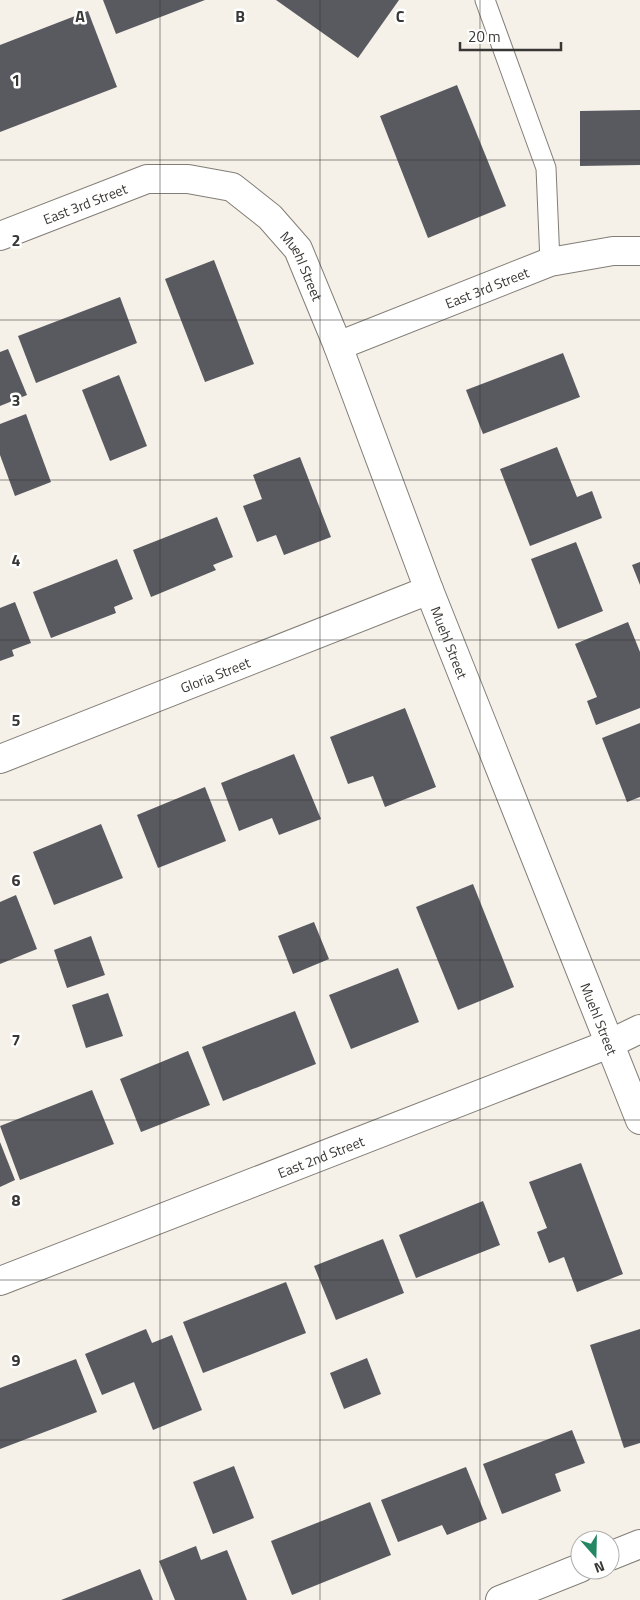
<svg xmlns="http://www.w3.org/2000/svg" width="640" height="1600" font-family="'Titillium Web',sans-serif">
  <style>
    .building { fill: #595960 }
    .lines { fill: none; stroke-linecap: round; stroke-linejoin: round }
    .service-casing { stroke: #827e77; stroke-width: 21 }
    .minor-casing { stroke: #827e77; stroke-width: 30 }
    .service { stroke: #fff; stroke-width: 19 }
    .minor { stroke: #fff; stroke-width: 28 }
    .grid { fill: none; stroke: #393734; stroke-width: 1; stroke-opacity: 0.55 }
    .labels { text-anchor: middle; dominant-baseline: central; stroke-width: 5; stroke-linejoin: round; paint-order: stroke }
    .street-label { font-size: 14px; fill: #393734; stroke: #fff }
    .grid-label { font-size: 16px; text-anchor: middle; font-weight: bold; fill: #393734; stroke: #fff; stroke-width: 5; stroke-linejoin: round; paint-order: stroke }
  </style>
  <rect width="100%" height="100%" fill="#f5f0e8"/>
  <g class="building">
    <path d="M103 0H205L116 34Z"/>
    <path d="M276 0H399L358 58Z"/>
    <path d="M88 11 117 87 0 132V45Z"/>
    <path d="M457 85 506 206 428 238 380 116Z"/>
    <path d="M640 110V165L580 166V111Z"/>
    <path d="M214 260 254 364 205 382 165 279Z"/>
    <path d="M120 297 137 343 36 383 18 336Z"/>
    <path d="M8 349 27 395 0 406V352Z"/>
    <path d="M563 353 580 397 483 434 466 390Z"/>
    <path d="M119 375 147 446 110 461 82 390Z"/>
    <path d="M26 414 51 482 15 496 0 455V424Z"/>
    <path d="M557 447 577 497 592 491 602 518 530 546 500 469Z"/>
    <path d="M300 457 331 537 284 555 276 535 257 542 243 506 262 499 253 475Z"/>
    <path d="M217 517 233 557 213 565 216 570 151 597 133 550Z"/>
    <path d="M576 542 603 611 558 629 531 559Z"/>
    <path d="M117 559 133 599 114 607 116 613 51 638 33 592Z"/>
    <path d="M640 562V585L632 565Z"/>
    <path d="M15 602 31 643 12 650 14 656 0 661V608Z"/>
    <path d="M628 622 640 652V708L596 725 587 701 597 697 575 644Z"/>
    <path d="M405 708 436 787 385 807 373 776 348 784 330 737Z"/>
    <path d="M640 723V797L627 802 602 738Z"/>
    <path d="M294 754 321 819 279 835 272 818 239 831 221 783Z"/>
    <path d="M205 787 226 841 158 868 137 815Z"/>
    <path d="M101 824 123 878 54 905 33 852Z"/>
    <path d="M473 884 514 987 458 1010 416 907Z"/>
    <path d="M16 895 37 949 0 964V902Z"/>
    <path d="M314 922 329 959 293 974 278 936Z"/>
    <path d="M91 936 105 975 67 988 54 950Z"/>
    <path d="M398 968 419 1022 351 1049 329 995Z"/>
    <path d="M108 993 123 1036 86 1048 72 1005Z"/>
    <path d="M295 1011 316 1064 223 1101 202 1047Z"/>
    <path d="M188 1051 210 1105 141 1132 120 1079Z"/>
    <path d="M92 1090 114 1144 20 1180 0 1126Z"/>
    <path d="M0 1142 15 1180 0 1187Z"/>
    <path d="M581 1163 623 1274 577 1292 564 1257 549 1263 537 1232 547 1228 529 1182Z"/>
    <path d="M483 1201 500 1245 416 1278 399 1235Z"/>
    <path d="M383 1239 404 1293 336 1320 314 1266Z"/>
    <path d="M286 1282 306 1333 203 1373 183 1322Z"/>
    <path d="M146 1329 152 1343 172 1335 202 1410 153 1430 134 1382 102 1395 85 1354Z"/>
    <path d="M640 1329V1443L624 1448 590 1345Z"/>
    <path d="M367 1358 381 1394 344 1409 330 1373Z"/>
    <path d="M76 1359 97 1412 0 1449V1388Z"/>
    <path d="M572 1430 585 1463 555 1474 561 1491 502 1514 483 1464Z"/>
    <path d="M234 1466 254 1518 213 1534 193 1482Z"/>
    <path d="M466 1467 487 1519 447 1535 442 1525 398 1542 381 1500Z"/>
    <path d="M370 1502 391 1555 292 1595 271 1541Z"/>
    <path d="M196 1546 201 1560 227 1550 247 1600H175L159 1561Z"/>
    <path d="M140 1569 153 1600H61Z"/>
  </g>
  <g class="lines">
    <g class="service-casing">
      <path id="service" d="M485 0 546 168 550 262"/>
    </g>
    <g class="minor-casing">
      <g id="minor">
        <path id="s1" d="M0 236 147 179H188L232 187 270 217 298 249 338 346 429 590 640 1120"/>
        <path id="s2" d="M338 346 550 262 613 251H640"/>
        <path id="s3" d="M0 759 429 590"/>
        <path id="s4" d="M0 1281 609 1044 640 1029"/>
        <path d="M610 1556 640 1544"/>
        <path d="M500 1600 580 1568"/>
      </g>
    </g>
    <use href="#service" class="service"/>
    <use href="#minor" class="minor"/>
  </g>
  <path class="grid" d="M160 0V1600M320 0V1600M480 0V1600M0 160H640M0 320H640M0 480H640M0 640H640M0 800H640M0 960H640M0 1120H640M0 1280H640M0 1440H640"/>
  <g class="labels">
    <g class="street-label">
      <text stroke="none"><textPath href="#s1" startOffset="91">East 3rd Street</textPath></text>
      <text stroke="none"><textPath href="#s1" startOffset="351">Muehl Street</textPath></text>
      <text stroke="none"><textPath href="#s2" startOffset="160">East 3rd Street</textPath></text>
      <text stroke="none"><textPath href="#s1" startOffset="756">Muehl Street</textPath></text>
      <text stroke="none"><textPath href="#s3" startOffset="231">Gloria Street</textPath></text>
      <text stroke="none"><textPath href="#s1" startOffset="1161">Muehl Street</textPath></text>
      <text stroke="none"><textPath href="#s4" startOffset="344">East 2nd Street</textPath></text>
    </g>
  </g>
  <g class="grid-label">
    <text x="80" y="22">A</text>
    <text x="240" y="22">B</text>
    <text x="400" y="22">C</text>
    <text x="16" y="86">1</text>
    <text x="16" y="246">2</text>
    <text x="16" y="406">3</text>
    <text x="16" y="566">4</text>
    <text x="16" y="726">5</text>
    <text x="16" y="886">6</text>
    <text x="16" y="1046">7</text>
    <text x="16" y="1206">8</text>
    <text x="16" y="1366">9</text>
  </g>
  <g transform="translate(595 1555) rotate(160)"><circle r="24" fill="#ffffff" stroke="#b0afae"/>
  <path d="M0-4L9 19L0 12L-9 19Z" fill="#228762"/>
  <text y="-8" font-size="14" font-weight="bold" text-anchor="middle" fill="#393734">N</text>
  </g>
  <path d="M460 42v8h101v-8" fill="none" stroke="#393734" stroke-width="2.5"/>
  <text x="468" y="42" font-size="15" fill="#393734" stroke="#ffffff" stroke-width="4" paint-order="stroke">20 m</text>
</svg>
